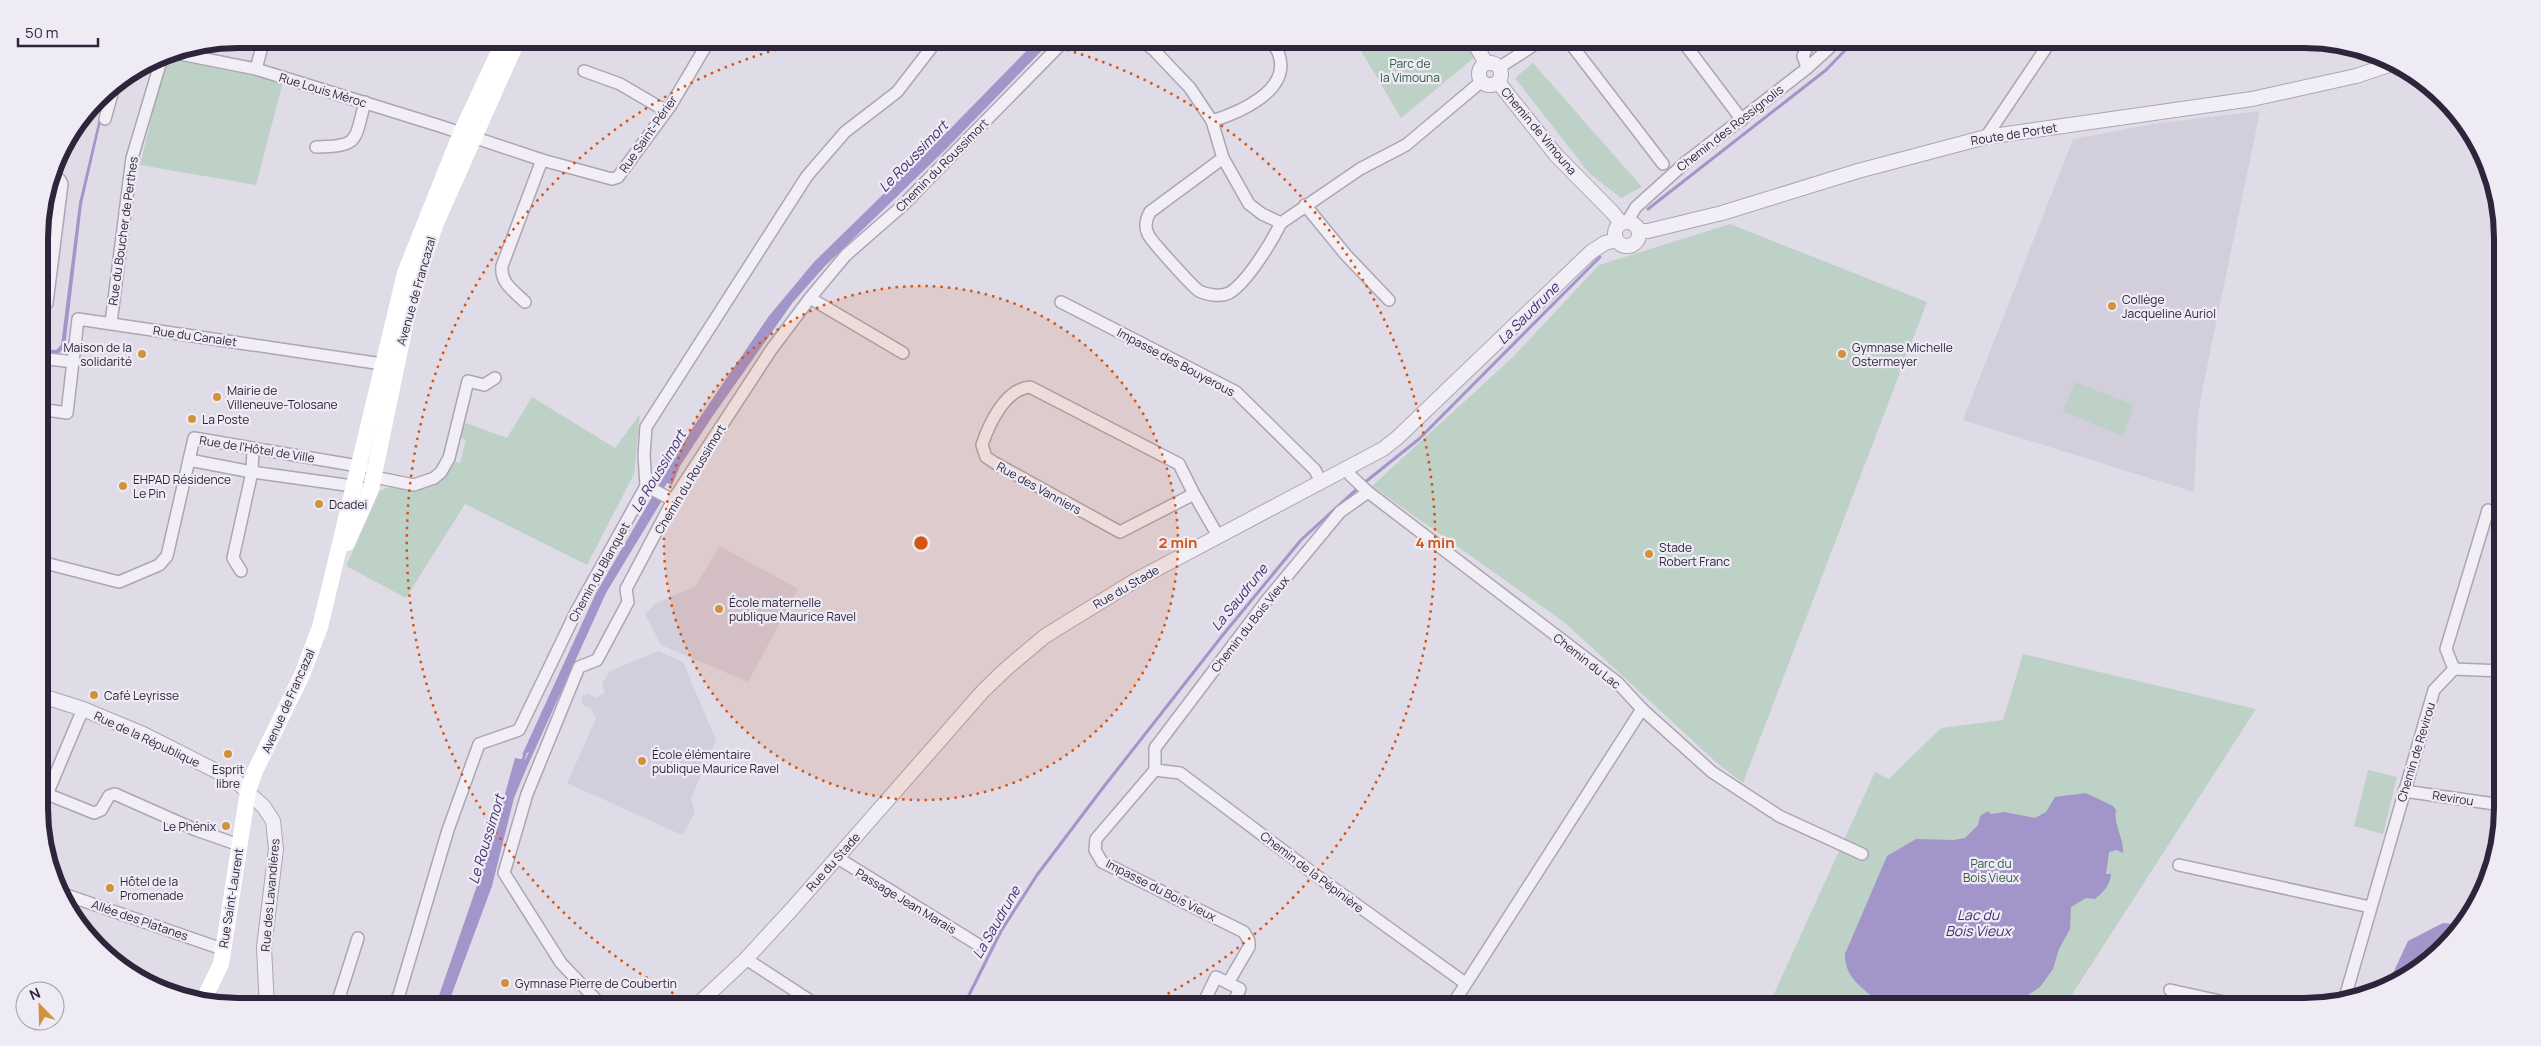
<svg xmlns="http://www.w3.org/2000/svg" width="2541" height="1046" font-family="Manrope,sans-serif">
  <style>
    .built { fill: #d3cedc }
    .green { fill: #bdd1c6 }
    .water { fill: #a295c9 }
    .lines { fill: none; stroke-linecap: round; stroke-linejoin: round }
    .stream { stroke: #a295c9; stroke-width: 3 }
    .minor-casing { stroke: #aba5b4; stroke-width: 14 }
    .tertiary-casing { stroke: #aba5b4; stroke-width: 16 }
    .minor { stroke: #f1eff5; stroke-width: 11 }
    .tertiary { stroke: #f1eff5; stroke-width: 14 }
    .secondary { stroke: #fff; stroke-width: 16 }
    .ring { fill: none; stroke: #d55411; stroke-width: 2.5; stroke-dasharray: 2.5 5 }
    .poi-dot { fill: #d2923b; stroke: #eeebf5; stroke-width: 2 }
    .labels { text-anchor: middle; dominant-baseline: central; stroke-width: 4.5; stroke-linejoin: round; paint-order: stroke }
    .park-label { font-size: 12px; fill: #325a47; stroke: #eeebf5 }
    .street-label { font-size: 12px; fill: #2e253d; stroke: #eeebf5 }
    .poi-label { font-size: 12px; fill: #2e253d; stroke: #eeebf5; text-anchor: start }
    .water-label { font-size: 14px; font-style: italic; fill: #412e72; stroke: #eeebf5 }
    .rim { fill: none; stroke: #2e253d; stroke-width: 6 }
    .centre { fill: #d55411; stroke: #eeebf5; stroke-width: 2.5 }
    .ring-label { font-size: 15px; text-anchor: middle; font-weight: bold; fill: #d55411; stroke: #eeebf5; stroke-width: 4.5; stroke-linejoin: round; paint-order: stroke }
  </style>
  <rect width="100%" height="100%" fill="#e0dce7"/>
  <g class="built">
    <path d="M2260 111 2205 377 2198 414 2194 492 1963 420 2073 139 2159 123Z"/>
    <path d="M720 546 798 589 748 682 661 645 645 614 655 604 695 586Z"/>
    <path d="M659 651 683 662 716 740 691 799 695 813 682 835 567 783 596 719 591 708 586 707 582 703V696L588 693 595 698 605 693 602 684 610 671Z"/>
  </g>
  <g class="green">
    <path d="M1354 39H1465L1475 57 1401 118Z"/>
    <path d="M179 59 283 82 256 185 140 165 164 66Z"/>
    <path d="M1533 63 1642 187 1621 198 1589 173 1515 78Z"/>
    <path d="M1730 224 1927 302 1743 783 1717 763 1564 622 1372 486 1513 357 1599 265Z"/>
    <path d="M2075 382 2134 405 2123 436 2063 411Z"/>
    <path d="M532 397 615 448 640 414 634 474 587 565 465 504 406 598 346 566 379 492C395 479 418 498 437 480 443 475 448 467 452 461L460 463 466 440 459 437 463 422 507 438Z"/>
    <path d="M2023 654 2256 709 2064 1007H1768L1875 772 1889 779 1941 728 2003 720Z"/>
    <path d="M2368 770 2397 777 2383 834 2354 826Z"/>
  </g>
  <g class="water">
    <path d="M1038 39H1053L945 150 825 266 793 302 712 417 680 466 672 485 667 483 663 490 667 492 606 593 527 767 514 798 492 886 447 1007H435L490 848 515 758 525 760 529 752 522 755 596 593 690 432 769 316 814 262 950 129Z"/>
    <path d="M109 86 82 204 65 347 57 355 40 352V349L56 350 61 345 79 203 106 89Z"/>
    <path d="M2086 793 2113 806 2116 810C2113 824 2124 838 2123 853L2117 850 2109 852 2106 874H2111C2110 886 2104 891 2095 899L2086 898 2071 907 2070 929 2059 949 2053 969 2040 987 2018 1002 2015 1001 2008 1007H1886C1868 992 1844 980 1845 954L1887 856 1916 839 1954 840 1965 838 1978 825 1980 816 1988 811 1991 814 2004 812 2035 818 2046 812 2055 797Z"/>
    <path d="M2443 923 2463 925 2424 966 2387 986 2408 941Z"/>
  </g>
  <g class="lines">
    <g class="stream">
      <path d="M1648 209 1826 70 1856 39"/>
      <path d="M1364 483 1419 439 1600 257"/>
      <path d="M522 762 527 749"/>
      <path d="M963 1007 1001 931 1037 875 1102 789 1222 636 1301 540 1359 487"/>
    </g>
    <g class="minor-casing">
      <g id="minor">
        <path d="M1138 39 1152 48 1190 88 1212 121 1223 158 1249 204 1262 214 1281 223 1360 169 1406 145 1482 81"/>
        <path d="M1567 39 1663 164"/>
        <path d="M1681 39 1742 120"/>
        <path d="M1152 48 1161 39"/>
        <path d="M170 52 256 69 440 126 542 160 612 179 618 177 671 105 710 39"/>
        <path d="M1500 67 1543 39"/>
        <path d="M1807 67 1803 56 1811 39"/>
        <path d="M256 69 264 39"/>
        <path d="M584 71 620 84 666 111"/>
        <path d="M105 119 115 83"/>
        <path d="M1212 121C1238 113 1291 91 1279 55 1278 50 1272 44 1269 39"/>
        <path d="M1986 137 2052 39"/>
        <path d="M316 147C360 146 354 142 365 102"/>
        <path d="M1223 158 1150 212C1146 219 1144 226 1148 234 1150 240 1193 287 1199 291 1207 295 1221 297 1229 293 1247 283 1272 241 1281 223"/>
        <path d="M1305 205 1346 255 1389 300"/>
        <path d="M1627 222 1636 207 1686 162 1806 69 1839 39"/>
        <path d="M810 298 903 353"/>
        <path d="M525 302C514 291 500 283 502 266L542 160"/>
        <path d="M1061 302 1236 392 1315 470 1320 480"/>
        <path d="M40 308 47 303 62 184 60 180 52 176"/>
        <path d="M111 323 132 158 163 54"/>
        <path d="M40 358 74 362"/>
        <path d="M40 409 67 413 78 319 389 365"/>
        <path d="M189 460 252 472 360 487"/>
        <path d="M1346 468 1351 476 1368 492 1617 682 1642 709 1712 772 1779 816 1862 854"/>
        <path d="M374 477 414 485 434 478 441 472 449 458 468 381 484 385 495 378"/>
        <path d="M646 486 673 500"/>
        <path d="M1194 494 1120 532 995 463 986 457 982 445C989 424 1005 389 1030 387L1179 464 1194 494 1218 536"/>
        <path d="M41 562 119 582 159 565 167 556 194 438 364 467"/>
        <path d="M241 571 233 558 252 472 253 449"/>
        <path d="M2454 669 2502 671"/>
        <path d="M1155 770 1180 773 1321 879 1465 983"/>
        <path d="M1155 770V748L1267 600 1340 512 1368 492"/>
        <path d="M1155 770 1096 839 1095 850 1102 862 1244 932 1249 941V947L1228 983"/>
        <path d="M2404 791 2502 805"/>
        <path d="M47 794 94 813 101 810 109 796 115 794 196 830 239 845"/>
        <path d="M42 806 83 709"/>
        <path d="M836 857 977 944"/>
        <path d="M2179 865 2370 907"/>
        <path d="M58 892 222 949"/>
        <path d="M746 959 820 1007"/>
        <path d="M2170 990 2247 1007"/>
        <path d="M2344 1001 2434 690 2454 669 2446 649 2488 510"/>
        <path d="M336 1007 358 938"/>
        <path d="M392 1007 399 995 448 830 479 744 519 730 576 612 646 486 644 455 646 427 807 176 845 132 897 92 938 39"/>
        <path d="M603 1007 561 963 504 873 527 794 579 667 597 660 628 602 626 589 673 500 771 350 810 298 846 255 902 206 1066 39"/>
        <path d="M1215 1007 1204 1002 1216 977 1240 989 1231 1007"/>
        <path d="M1451 1007 1642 709"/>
      </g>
    </g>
    <g class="tertiary-casing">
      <g id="tertiary">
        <path d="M1472 39 1486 63"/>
        <circle cx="1490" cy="74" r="11"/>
        <path d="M1498 82 1556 155 1613 213 1621 223"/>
        <circle cx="1627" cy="234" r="12"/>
        <path d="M1639 231H1648L1722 213 1858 171 1986 137 2252 99 2356 76 2395 63"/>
        <path d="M42 696 83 709 143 734 236 781 264 807 273 821 276 849 264 947 267 1007"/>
        <path d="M695 1007 746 959 792 909 983 691 1007 668 1045 636 1136 580 1383 449 1397 438 1591 252 1605 243 1616 240"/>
      </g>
    </g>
    <use href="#minor" class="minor"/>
    <use href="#tertiary" class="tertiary"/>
    <g class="secondary">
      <path d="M347 543 371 489 407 316 420 270 436 223 518 39"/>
      <path d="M203 1001 221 964 248 791 255 771 302 675 320 627 405 273 461 133 505 39"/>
    </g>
  </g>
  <circle cx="921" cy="543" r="257" fill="#d55411" fill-opacity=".12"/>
  <g class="ring">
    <circle cx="921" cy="543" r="257"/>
    <path d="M700 1007A514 514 0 0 1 819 39M1023 39A514 514 0 0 1 1142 1007"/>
  </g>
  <g class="poi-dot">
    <circle cx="2112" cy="306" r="5"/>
    <circle cx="142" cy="354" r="5"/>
    <circle cx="1842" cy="354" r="5"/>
    <circle cx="217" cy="397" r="5"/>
    <circle cx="192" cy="419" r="5"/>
    <circle cx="123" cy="486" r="5"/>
    <circle cx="319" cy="504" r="5"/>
    <circle cx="1649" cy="554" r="5"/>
    <circle cx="719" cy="609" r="5"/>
    <circle cx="94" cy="695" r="5"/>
    <circle cx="228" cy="754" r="5"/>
    <circle cx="642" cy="761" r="5"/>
    <circle cx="226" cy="826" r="5"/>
    <circle cx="110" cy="888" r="5"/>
    <circle cx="505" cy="983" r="5"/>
  </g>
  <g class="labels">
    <g class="park-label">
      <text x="1410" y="63">Parc de<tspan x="1410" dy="14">la Vimouna</tspan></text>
      <text x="1991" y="863">Parc du<tspan x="1991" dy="14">Bois Vieux</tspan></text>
    </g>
    <g class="street-label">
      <text transform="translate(323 90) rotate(17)">Rue Louis Méroc</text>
      <text transform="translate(1730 128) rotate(-38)">Chemin des Rossignolis</text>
      <text transform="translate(1539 131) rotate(50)">Chemin de Vimouna</text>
      <text transform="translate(648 134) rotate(-55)">Rue Saint-Périer</text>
      <text transform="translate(2014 134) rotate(-9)">Route de Portet</text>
      <text transform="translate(942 165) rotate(-45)">Chemin du Roussimort</text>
      <text transform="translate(123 231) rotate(-82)">Rue du Boucher de Perthes</text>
      <text transform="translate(416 291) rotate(-74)">Avenue de Francazal</text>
      <text transform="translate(195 336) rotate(8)">Rue du Canalet</text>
      <text transform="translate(1176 362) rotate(28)">Impasse des Bouyerous</text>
      <text transform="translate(257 449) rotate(9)">Rue de l'Hôtel de Ville</text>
      <text transform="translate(690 479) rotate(-59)">Chemin du Roussimort</text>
      <text transform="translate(1039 488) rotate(29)">Rue des Vanniers</text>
      <text transform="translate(599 572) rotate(-61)">Chemin du Blanquet</text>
      <text transform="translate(1126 587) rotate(-30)">Rue du Stade</text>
      <text transform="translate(1250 624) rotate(-52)">Chemin du Bois Vieux</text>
      <text transform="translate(1587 661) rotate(38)">Chemin du Lac</text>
      <text transform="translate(288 701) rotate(-66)">Avenue de Francazal</text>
      <text transform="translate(147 739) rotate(25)">Rue de la République</text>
      <text transform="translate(2416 752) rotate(-73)">Chemin de Revirou</text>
      <text transform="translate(2453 798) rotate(9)">Revirou</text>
      <text transform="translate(833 862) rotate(-48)">Rue du Stade</text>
      <text transform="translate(1312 872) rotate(37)">Chemin de la Pépinière</text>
      <text transform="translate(1161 890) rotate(27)">Impasse du Bois Vieux</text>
      <text transform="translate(270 895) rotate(-85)">Rue des Lavandières</text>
      <text transform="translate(231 898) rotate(-81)">Rue Saint-Laurent</text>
      <text transform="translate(906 901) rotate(31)">Passage Jean Marais</text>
      <text transform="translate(140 920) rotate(19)">Allée des Platanes</text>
    </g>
    <g class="poi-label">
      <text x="2122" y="299">Collège<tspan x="2122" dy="14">Jacqueline Auriol</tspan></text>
      <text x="132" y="347" text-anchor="end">Maison de la<tspan x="132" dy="14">solidarité</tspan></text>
      <text x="1852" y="347">Gymnase Michelle<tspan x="1852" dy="14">Ostermeyer</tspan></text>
      <text x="227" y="390">Mairie de<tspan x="227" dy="14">Villeneuve-Tolosane</tspan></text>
      <text x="202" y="419">La Poste</text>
      <text x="133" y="479">EHPAD Résidence<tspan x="133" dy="14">Le Pin</tspan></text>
      <text x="329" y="504">Dcadei</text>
      <text x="1659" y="547">Stade<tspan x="1659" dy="14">Robert Franc</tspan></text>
      <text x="729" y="602">École maternelle<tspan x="729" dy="14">publique Maurice Ravel</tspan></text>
      <text x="104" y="695">Café Leyrisse</text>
      <text x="652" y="754">École élémentaire<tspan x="652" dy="14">publique Maurice Ravel</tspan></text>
      <text x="228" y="769" text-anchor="middle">Esprit<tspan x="228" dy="14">libre</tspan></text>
      <text x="216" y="826" text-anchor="end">Le Phénix</text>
      <text x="120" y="881">Hôtel de la<tspan x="120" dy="14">Promenade</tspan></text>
      <text x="515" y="983">Gymnase Pierre de Coubertin</text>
    </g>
    <g class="water-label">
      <text transform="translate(913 156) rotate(-46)">Le Roussimort</text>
      <text transform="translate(1528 313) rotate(-45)">La Saudrune</text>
      <text transform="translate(658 471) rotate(-59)">Le Roussimort</text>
      <text transform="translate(1239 597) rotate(-51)">La Saudrune</text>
      <text transform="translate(486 839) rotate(-73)">Le Roussimort</text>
      <text x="1978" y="914">Lac du<tspan x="1978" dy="16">Bois Vieux</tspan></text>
      <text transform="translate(996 922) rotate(-60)">La Saudrune</text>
    </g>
  </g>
  <path d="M0 0H2541V1046H0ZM238 48H2304A190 190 0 0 1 2494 238V808A190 190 0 0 1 2304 998H238A190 190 0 0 1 48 808V238A190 190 0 0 1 238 48Z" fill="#eeebf5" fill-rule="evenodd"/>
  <path class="rim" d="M238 48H2304A190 190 0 0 1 2494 238V808A190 190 0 0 1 2304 998H238A190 190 0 0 1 48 808V238A190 190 0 0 1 238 48Z"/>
  <circle cx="921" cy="543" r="8" class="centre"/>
  <g class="ring-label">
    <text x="1178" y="548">2 min</text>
    <text x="1435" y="548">4 min</text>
  </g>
  <g transform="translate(40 1006) rotate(337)"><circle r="24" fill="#eeebf5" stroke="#a19cab"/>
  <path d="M0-4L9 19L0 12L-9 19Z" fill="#d2923b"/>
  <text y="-8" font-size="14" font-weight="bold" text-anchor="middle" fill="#2e253d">N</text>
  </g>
  <path d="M18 38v8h80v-8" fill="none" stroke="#2e253d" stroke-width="2.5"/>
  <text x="25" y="38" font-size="15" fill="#2e253d" stroke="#eeebf5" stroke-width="4" paint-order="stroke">50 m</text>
</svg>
